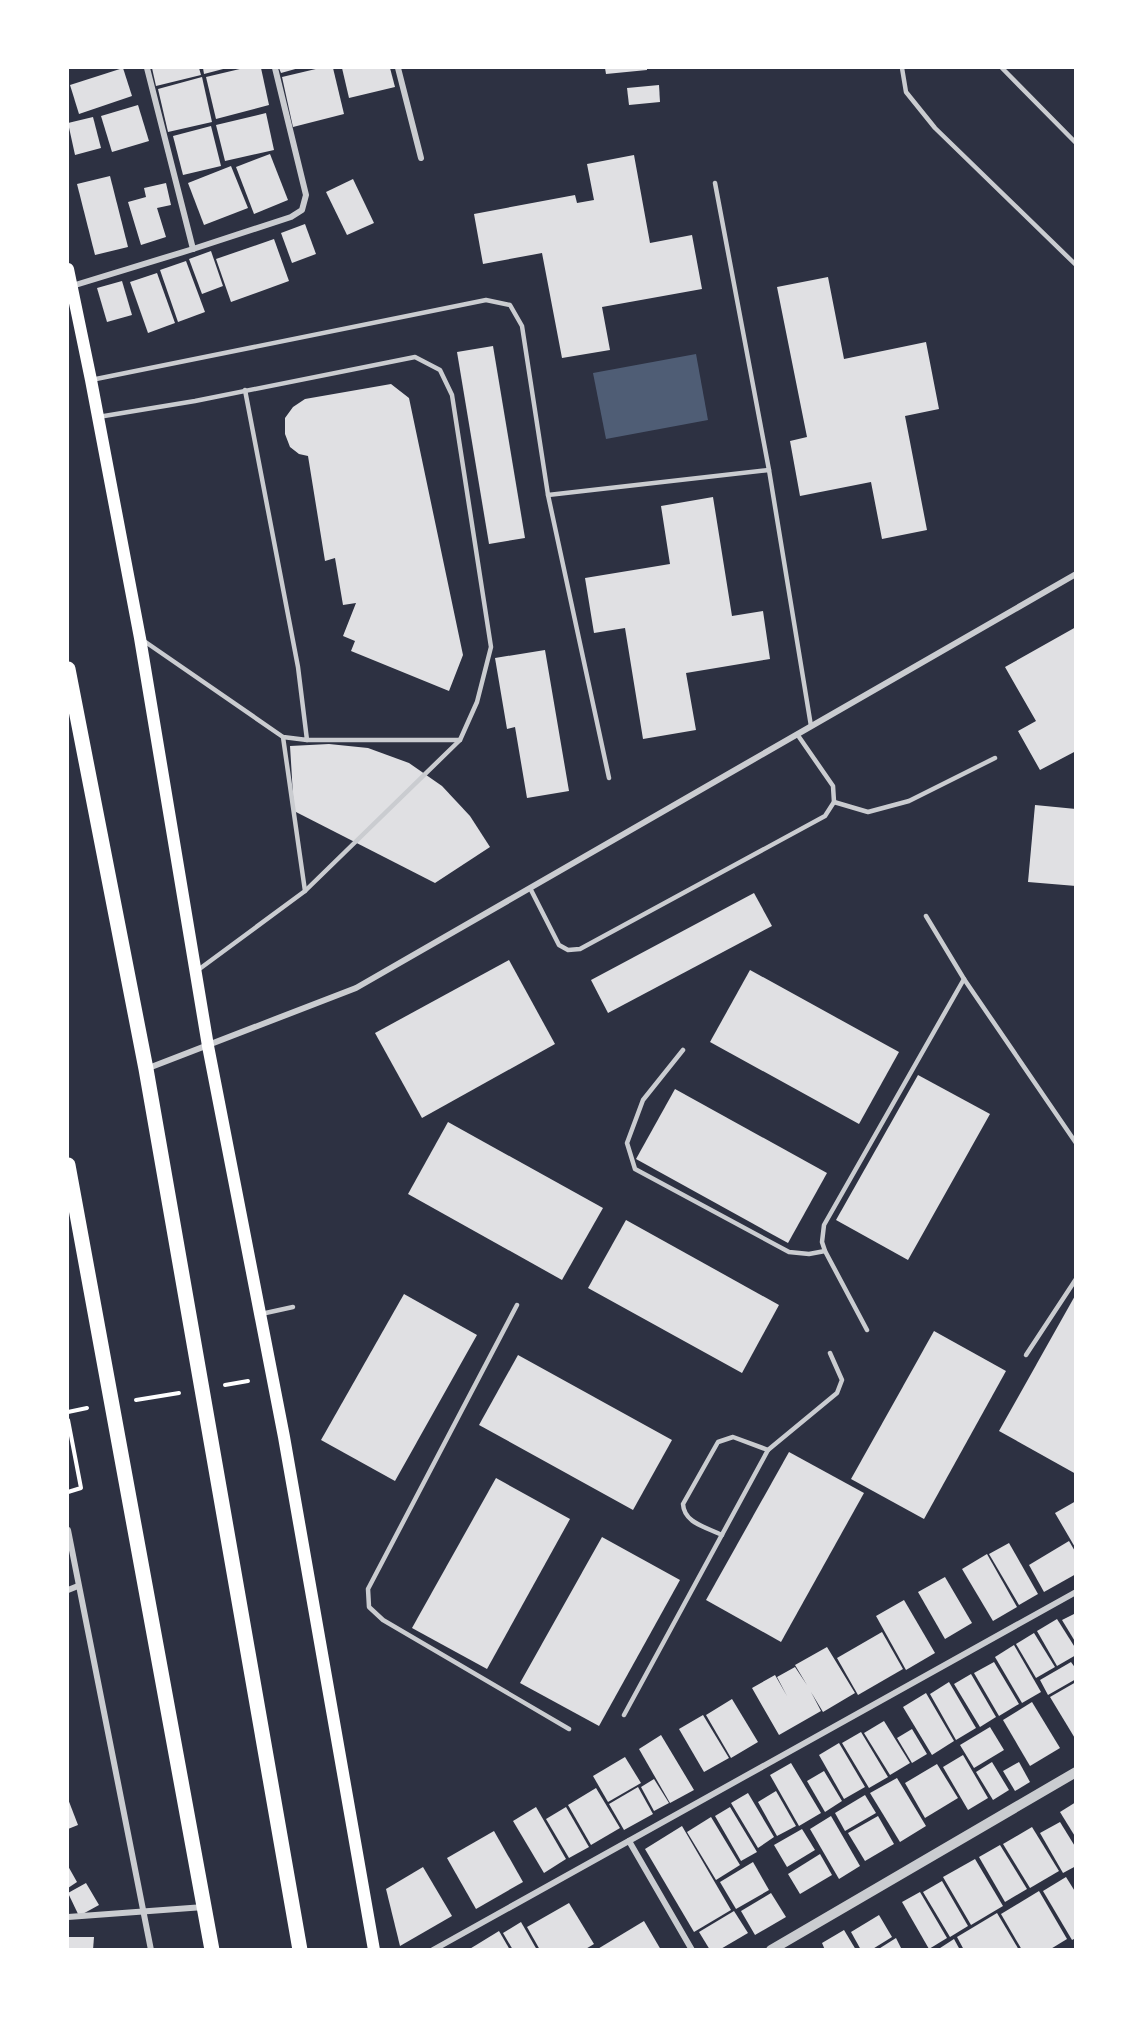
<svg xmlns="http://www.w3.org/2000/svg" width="1143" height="2017" font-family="'Titillium Web',sans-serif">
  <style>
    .water { fill: #4f5d75 }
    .building { fill: #e0e0e3 }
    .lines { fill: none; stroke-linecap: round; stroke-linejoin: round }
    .path { stroke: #fff; stroke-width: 4 }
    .service { stroke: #caccd0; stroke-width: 4.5 }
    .minor { stroke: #caccd0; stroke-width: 6 }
    .tertiary { stroke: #caccd0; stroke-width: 10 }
    .secondary { stroke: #fff; stroke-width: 12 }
    .primary { stroke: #fff; stroke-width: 15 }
  </style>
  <rect width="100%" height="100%" fill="#2d3142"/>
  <path class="water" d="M696 354 708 420 606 439 593 373Z"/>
  <g class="building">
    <path d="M123 68 132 96 79 114 70 85Z"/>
    <path d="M152 68H199L201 75 156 86Z"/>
    <path d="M203 68H227L204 74Z"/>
    <path d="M244 68H261L269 105 216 119 206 77Z"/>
    <path d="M279 68H299L281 73Z"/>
    <path d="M320 68H333L344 114 293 127 282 77Z"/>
    <path d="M342 68H390L395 87 349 98Z"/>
    <path d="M605 68H647V70L606 74Z"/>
    <path d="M202 77 212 122 168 132 158 89Z"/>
    <path d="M659 85 660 102 629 105 627 88Z"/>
    <path d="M138 105 149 141 112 152 101 116Z"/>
    <path d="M266 113 274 150 225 161 216 125Z"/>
    <path d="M93 117 101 148 75 155 68 123Z"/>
    <path d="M211 126 221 166 183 175 173 136Z"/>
    <path d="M270 154 288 200 254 214 236 167Z"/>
    <path d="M634 155 650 243 692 235 702 289 602 307 610 350 562 358 542 253 483 264 474 214 575 195 577 203 594 200 587 164Z"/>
    <path d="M231 166 248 208 204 225 188 183Z"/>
    <path d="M110 176 128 247 95 255 77 184Z"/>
    <path d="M353 179 374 223 347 235 326 192Z"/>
    <path d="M166 183 171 205 157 208 166 237 141 245 128 202 146 197 144 188Z"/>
    <path d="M305 224 316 254 292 263 281 233Z"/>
    <path d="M274 239 289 281 231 302 216 259Z"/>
    <path d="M211 251 223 286 202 294 189 259Z"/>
    <path d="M186 261 205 312 178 322 160 270Z"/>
    <path d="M157 273 175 323 148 333 130 282Z"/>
    <path d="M828 277 844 359 926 342 939 409 905 416 927 530 882 539 871 482 800 496 790 441 807 437 777 287Z"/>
    <path d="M122 281 132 315 107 322 97 288Z"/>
    <path d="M493 346 525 538 489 544 457 352Z"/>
    <path d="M391 384 409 398 463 655 449 691 351 651 355 641 343 636 356 603 343 605 335 558 325 561 308 456 299 454 290 447 285 434V418L293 407 305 399Z"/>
    <path d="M713 497 732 616 763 611 770 659 686 673 696 730 643 739 625 628 594 633 585 578 670 564 661 506Z"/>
    <path d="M1076 627V751L1040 770 1018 731 1036 721 1005 667Z"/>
    <path d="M545 650 569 791 527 798 515 727 507 729 495 658Z"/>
    <path d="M329 744 368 748 409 763 442 786 470 816 490 847 435 883 294 811 290 746Z"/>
    <path d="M1035 805 1076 809V886L1028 882Z"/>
    <path d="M754 893 772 926 608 1013 591 980Z"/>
    <path d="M509 960 555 1044 422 1118 375 1033Z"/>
    <path d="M750 970 899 1052 859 1124 710 1042Z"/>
    <path d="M918 1075 990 1114 908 1260 836 1220Z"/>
    <path d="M675 1089 827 1173 788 1243 636 1159Z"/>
    <path d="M448 1122 603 1208 562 1280 408 1194Z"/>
    <path d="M626 1220 779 1305 742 1373 588 1288Z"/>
    <path d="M404 1294 477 1335 395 1481 321 1440Z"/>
    <path d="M1076 1294V1474L999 1431Z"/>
    <path d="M934 1331 1006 1371 924 1519 851 1479Z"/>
    <path d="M518 1355 672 1440 633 1510 479 1425Z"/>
    <path d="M789 1452 864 1493 781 1642 706 1600Z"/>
    <path d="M496 1478 570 1519 487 1669 412 1628Z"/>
    <path d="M1076 1501V1549L1055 1513Z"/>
    <path d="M602 1537 680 1580 599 1726 520 1683Z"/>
    <path d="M1069 1541 1076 1553V1574L1044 1592 1029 1565Z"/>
    <path d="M1009 1543 1038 1594 1019 1605 989 1554Z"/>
    <path d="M987 1554 1017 1607 993 1621 962 1569Z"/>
    <path d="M945 1577 972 1623 945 1639 918 1592Z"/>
    <path d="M904 1600 935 1653 906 1670 876 1616Z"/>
    <path d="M1076 1613V1643L1062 1620Z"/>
    <path d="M1057 1619 1076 1649V1655L1057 1666 1037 1631Z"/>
    <path d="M882 1632 903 1669 858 1695 837 1658Z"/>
    <path d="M1034 1633 1055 1667 1036 1678 1016 1644Z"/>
    <path d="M1014 1645 1041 1692 1022 1703 995 1657Z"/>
    <path d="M827 1647 855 1693 823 1712 811 1692 821 1711 779 1735 752 1688 775 1675 787 1696 777 1677 795 1667 807 1685 795 1665Z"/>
    <path d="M994 1662 1019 1704 999 1716 974 1673Z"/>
    <path d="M1071 1662 1076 1669V1679L1048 1695 1040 1680Z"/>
    <path d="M971 1674 996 1717 980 1727 954 1684Z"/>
    <path d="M949 1682 976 1728 956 1740 930 1694Z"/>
    <path d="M1076 1682V1740L1050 1697Z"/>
    <path d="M926 1693 954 1741 932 1755 903 1707Z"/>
    <path d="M732 1699 758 1742 731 1758 706 1715Z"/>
    <path d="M1032 1702 1060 1748 1030 1766 1003 1720Z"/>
    <path d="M703 1715 729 1758 704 1772 679 1729Z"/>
    <path d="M884 1721 910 1763 890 1775 864 1733Z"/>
    <path d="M990 1727 1004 1750 974 1768 960 1745Z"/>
    <path d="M912 1729 927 1754 912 1763 897 1738Z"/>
    <path d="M861 1732 888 1777 869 1788 842 1743Z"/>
    <path d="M661 1735 694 1790 670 1803 639 1749Z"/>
    <path d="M839 1743 865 1787 844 1799 819 1755Z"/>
    <path d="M963 1755 988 1798 968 1810 943 1767Z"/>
    <path d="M625 1757 641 1783 608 1802 593 1776Z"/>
    <path d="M992 1762 1009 1790 993 1800 976 1772Z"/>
    <path d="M1019 1762 1030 1782 1015 1791 1003 1771Z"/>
    <path d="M791 1763 821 1813 799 1826 770 1775Z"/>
    <path d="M937 1764 958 1798 925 1818 905 1783Z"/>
    <path d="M824 1771 842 1801 825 1812 807 1781Z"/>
    <path d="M897 1778 926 1826 900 1842 870 1793Z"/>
    <path d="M654 1779 669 1803 654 1811 641 1787Z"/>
    <path d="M638 1787 653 1814 624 1830 609 1804Z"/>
    <path d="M596 1788 620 1828 591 1845 568 1805Z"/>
    <path d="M776 1791 796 1826 777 1836 758 1802Z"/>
    <path d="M748 1793 774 1837 758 1848 731 1803Z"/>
    <path d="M865 1795 876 1813 845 1831 835 1813Z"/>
    <path d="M68 1799 78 1825 68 1829Z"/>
    <path d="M1076 1802V1838L1060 1812Z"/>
    <path d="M536 1807 566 1859 544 1873 513 1821Z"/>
    <path d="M566 1807 589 1847 569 1858 546 1819Z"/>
    <path d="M730 1807 757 1852 741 1861 715 1816Z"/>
    <path d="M831 1816 860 1866 839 1879 810 1829Z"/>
    <path d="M878 1816 894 1844 865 1861 848 1833Z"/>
    <path d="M711 1817 740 1865 716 1880 687 1832Z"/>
    <path d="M1060 1822 1076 1848V1866L1063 1873 1040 1833Z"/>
    <path d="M682 1826 731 1910 694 1932 645 1849Z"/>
    <path d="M1032 1827 1059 1871 1030 1888 1003 1844Z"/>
    <path d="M802 1829 815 1850 787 1867 774 1845Z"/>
    <path d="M494 1831 523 1882 476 1909 447 1858Z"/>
    <path d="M1000 1845 1027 1889 1005 1902 979 1857Z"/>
    <path d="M820 1854 832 1875 800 1894 788 1874Z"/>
    <path d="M975 1859 1003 1906 971 1925 943 1877Z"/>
    <path d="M753 1862 769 1890 736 1909 720 1882Z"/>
    <path d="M68 1866 77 1882 68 1888Z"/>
    <path d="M423 1867 452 1916 400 1946 386 1889Z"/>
    <path d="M1066 1877 1076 1893V1938L1072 1940 1043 1891Z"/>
    <path d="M942 1881 968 1926 950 1937 923 1892Z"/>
    <path d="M86 1883 99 1905 79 1916 68 1893Z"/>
    <path d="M1039 1891 1067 1939 1049 1950H1022L1001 1914Z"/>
    <path d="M920 1892 947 1938 929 1949 902 1902Z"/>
    <path d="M771 1893 786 1917 755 1935 741 1911Z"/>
    <path d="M569 1903 594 1944 584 1950H540L527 1927Z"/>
    <path d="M734 1911 748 1933 719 1950H710L699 1932Z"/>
    <path d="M997 1913 1019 1950H964L957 1937Z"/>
    <path d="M879 1915 892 1937 871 1950H861L851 1932Z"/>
    <path d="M644 1921 661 1950H596Z"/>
    <path d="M521 1922 537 1950H513L503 1933Z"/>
    <path d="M844 1930 856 1950H825L822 1943Z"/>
    <path d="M499 1931 510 1950H468Z"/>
    <path d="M68 1937H94L93 1950H68Z"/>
    <path d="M896 1938 902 1950H877Z"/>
    <path d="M954 1939 960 1950H937Z"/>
  </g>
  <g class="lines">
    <g class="path">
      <path d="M225 1385 248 1381"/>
      <path d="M136 1400 179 1393"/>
      <path d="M68 1412 87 1408"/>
      <path d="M68 1420 81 1488 68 1492"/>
    </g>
    <g class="service">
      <path d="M902 68 906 92 935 128 1076 265"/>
      <path d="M1002 68 1076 143"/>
      <path d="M715 183 769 470 811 726"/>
      <path d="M91 380 486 300 510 305 522 326 548 495 609 778"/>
      <path d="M98 417 195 401 415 357 440 370 452 395 491 647 477 702 460 740 305 891"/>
      <path d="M548 495 769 470"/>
      <path d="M144 641 283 737 307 740 298 667 245 390"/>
      <path d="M307 740H460"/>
      <path d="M834 802 868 812 909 801 995 758"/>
      <path d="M530 888 559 945 568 950 580 949 825 816 834 802 833 786 797 734"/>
      <path d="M926 916 964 979 1076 1143"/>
      <path d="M198 970 305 891 283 737"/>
      <path d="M683 1050 643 1100 627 1143 635 1169 789 1252 809 1254 825 1251"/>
      <path d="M517 1305 368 1589 369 1607 383 1620 569 1729"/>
      <path d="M261 1314 293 1307"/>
      <path d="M867 1330 825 1251 822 1242 824 1225 964 979"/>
      <path d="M1026 1355 1076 1279"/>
      <path d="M722 1535C706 1527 684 1523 683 1504L718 1442 733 1437 768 1450"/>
      <path d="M624 1715 768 1450 837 1393 842 1380 830 1353"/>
    </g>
    <g class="minor">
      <path d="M147 68 193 249"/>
      <path d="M398 68 421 158"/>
      <path d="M72 286 193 249 291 217 302 210 306 195 275 68"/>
      <path d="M146 1069 356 988 1076 574"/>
      <path d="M68 1530 151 1950"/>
      <path d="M68 1590 78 1586"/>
      <path d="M629 1841 692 1950"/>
      <path d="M68 1917 204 1907"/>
      <path d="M433 1950 1076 1592"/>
    </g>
    <path class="tertiary" d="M771 1950 1076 1772"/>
    <path class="secondary" d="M68 269 91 380 140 638 208 1046 284 1437 374 1950"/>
    <g class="primary">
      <path d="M68 669 146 1069 300 1950"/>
      <path d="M68 1165 212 1950"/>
    </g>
  </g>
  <rect width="1143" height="2017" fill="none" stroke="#ffffff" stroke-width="138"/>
</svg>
